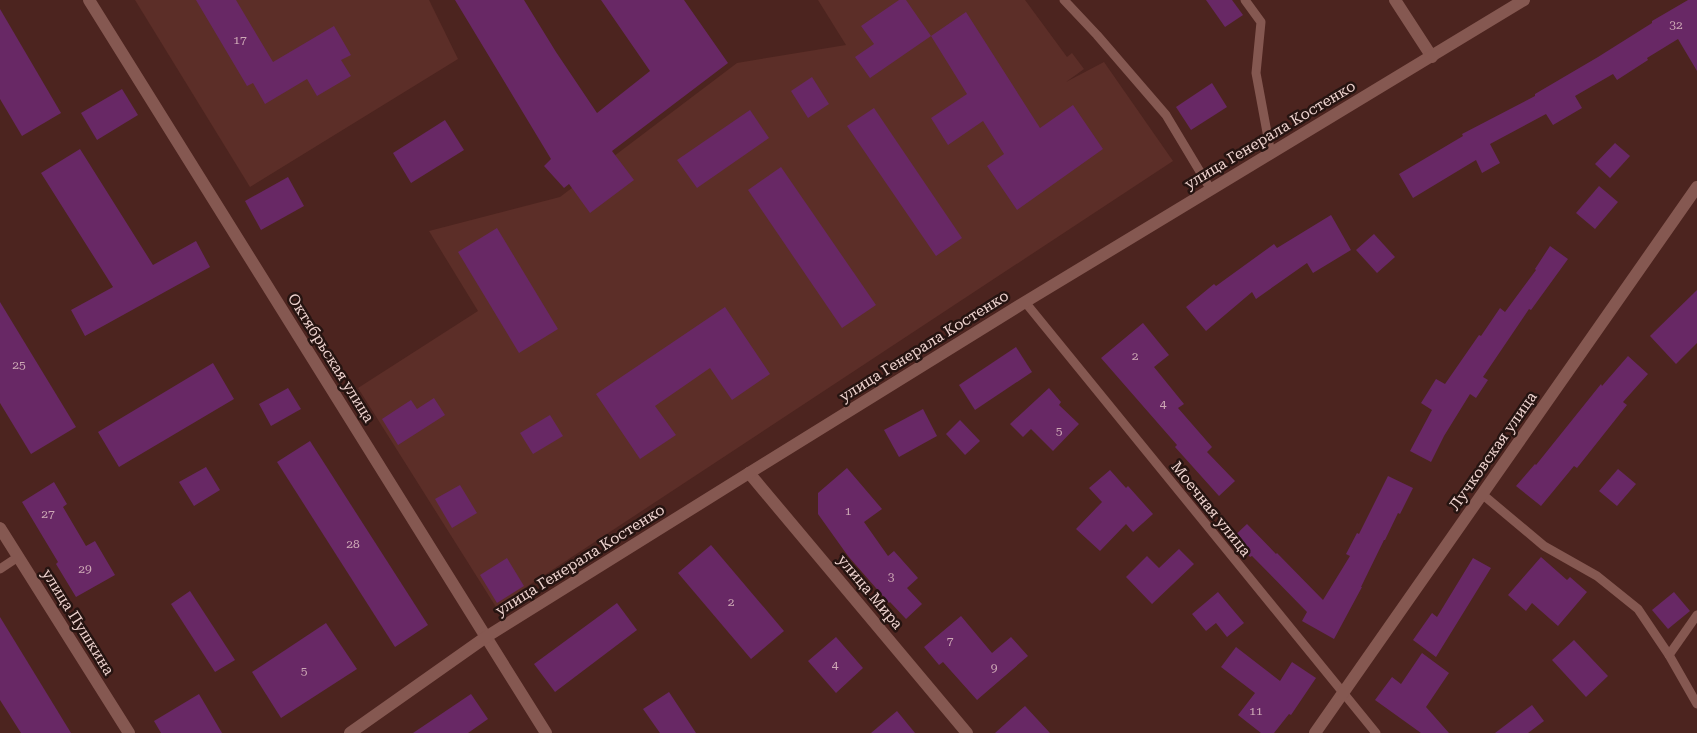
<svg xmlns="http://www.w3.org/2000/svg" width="1697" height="733" font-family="'Roboto Serif',serif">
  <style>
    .built { fill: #5c2e28 }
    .building { fill: #682865 }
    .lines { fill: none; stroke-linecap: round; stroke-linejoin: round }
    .service { stroke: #855851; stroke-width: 9 }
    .minor { stroke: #855851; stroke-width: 12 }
    .tertiary { stroke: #855851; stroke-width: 12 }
    .secondary { stroke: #855851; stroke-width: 12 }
    .labels { text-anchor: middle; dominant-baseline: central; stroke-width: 5; stroke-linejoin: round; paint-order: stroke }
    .number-label { font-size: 12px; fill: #cda9b5 }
    .street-label { font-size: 15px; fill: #efd4d0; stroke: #261411 }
  </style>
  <rect width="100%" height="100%" fill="#4c241f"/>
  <g class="built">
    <path d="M135 0H429L458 59 250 187Z"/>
    <path d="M818 0H1025L1067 57 1072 53 1084 69 1066 82 1104 62 1173 161 496 607 358 388 478 311 429 231 560 197 737 63 846 45Z"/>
  </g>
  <g class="building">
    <path d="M196 0H236L273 62 334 26 351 55 341 60 351 76 317 96 307 79 265 104 253 83 247 86Z"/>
    <path d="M455 0H524L556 52 597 113 650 71 601 0H684L728 63 612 151 634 180 590 213 569 184 564 188 544 166 551 159Z"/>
    <path d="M899 0H906L931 36 870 78 855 57 874 44 861 26Z"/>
    <path d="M1206 0H1232L1243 15 1225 27Z"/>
    <path d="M1688 0H1697V71L1678 39 1647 58 1648 60 1617 80 1613 74 1575 96 1582 108 1553 125 1546 114 1490 144 1500 163 1482 173 1476 160 1413 198 1399 174 1463 136 1462 134 1535 96V94L1598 57 1652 23V21Z"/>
    <path d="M0 9 61 113 22 136 0 99Z"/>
    <path d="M966 12 1040 128 1073 105 1103 149 1017 210 987 166 1004 154 983 121 948 145 931 118 967 94 931 36Z"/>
    <path d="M812 77 829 104 808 118 791 91Z"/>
    <path d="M1212 83 1227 107 1191 130 1176 107Z"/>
    <path d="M122 89 138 115 97 140 81 113Z"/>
    <path d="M874 108 962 238 936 256 847 126Z"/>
    <path d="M750 110 769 138 697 188 677 160Z"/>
    <path d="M445 120 464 150 411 183 393 153Z"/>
    <path d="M1615 143 1630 156 1610 178 1595 164Z"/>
    <path d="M80 149 153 265 196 241 210 267 85 336 71 310 113 287 41 173Z"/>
    <path d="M781 167 876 305 842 328 748 190Z"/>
    <path d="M288 177 304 206 261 230 245 201Z"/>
    <path d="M1599 186 1618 202 1595 229 1576 213Z"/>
    <path d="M1331 215 1351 250 1313 273 1307 263 1256 299 1252 292 1206 331 1186 307 1214 284 1216 286 1274 244 1277 248Z"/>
    <path d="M497 228 558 329 519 353 458 252Z"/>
    <path d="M1374 234 1395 257 1377 273 1356 250Z"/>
    <path d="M1550 246 1568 259 1531 310 1529 309 1483 377 1488 380 1476 398 1470 394 1444 436 1431 462 1410 451 1432 410 1421 403 1436 379 1445 384 1479 335 1481 336 1500 308 1505 312 1536 270 1535 269Z"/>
    <path d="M1697 290V343L1676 364 1650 336Z"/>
    <path d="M0 302 76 427 31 454 0 403Z"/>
    <path d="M725 307 770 374 732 400 710 368 655 406 676 435 640 459 596 394Z"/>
    <path d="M1143 323 1169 355 1154 367 1184 404 1178 408 1212 447 1207 452 1235 481 1219 496 1175 447 1177 445 1101 358Z"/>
    <path d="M1016 347 1032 372 975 410 959 385Z"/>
    <path d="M1628 356 1648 374 1623 402 1627 405 1577 468 1574 466 1541 506 1516 486 1535 464 1536 465 1601 384 1602 386Z"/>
    <path d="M213 363 234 399 119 467 98 432Z"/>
    <path d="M288 388 301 409 271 426 259 404Z"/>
    <path d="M1049 388 1061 402 1059 405 1079 424 1053 451 1031 429 1023 437 1010 424Z"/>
    <path d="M434 398 445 415 398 445 382 419 411 400 417 409Z"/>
    <path d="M923 409 937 436 899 457 884 430Z"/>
    <path d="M550 415 563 436 533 454 520 433Z"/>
    <path d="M960 420 980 441 965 455 946 434Z"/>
    <path d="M310 441 428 625 395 647 277 462Z"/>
    <path d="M206 467 220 490 194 506 179 482Z"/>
    <path d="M847 468 882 509 864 522 888 556 894 551 918 578 907 588 922 604 906 619 890 602 889 603 848 556 818 514V493Z"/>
    <path d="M1618 469 1636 484 1617 506 1599 491Z"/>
    <path d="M1110 470 1126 488 1128 486 1153 514 1133 532 1126 524 1100 551 1076 529 1102 502 1089 488Z"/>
    <path d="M1388 476 1413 488 1400 514 1398 513 1385 540H1384L1361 587H1362L1334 639 1302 621 1307 612 1252 556 1250 557 1232 538 1247 524 1276 554 1277 553 1323 600 1350 556 1346 554 1357 533 1359 534Z"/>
    <path d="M54 482 67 504 63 507 86 546 95 541 115 575 76 597 56 564 58 562 22 502Z"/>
    <path d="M460 485 477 513 452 528 435 499Z"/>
    <path d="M711 545 784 631 751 659 678 573Z"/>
    <path d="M1179 549 1194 564 1152 604 1126 577 1147 556 1159 568Z"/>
    <path d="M1541 557 1567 580 1570 577 1587 592 1558 626 1532 603 1526 611 1508 595Z"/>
    <path d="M507 558 524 586 497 603 480 575Z"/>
    <path d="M1473 558 1491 568 1436 657 1413 640 1432 613 1437 617Z"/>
    <path d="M190 591 235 660 215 672 171 604Z"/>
    <path d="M1218 592 1244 623 1227 637 1216 623 1206 631 1192 614Z"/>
    <path d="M1674 592 1690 611 1668 629 1652 610Z"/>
    <path d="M617 603 637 630 555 692 534 664Z"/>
    <path d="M961 616 992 653 1011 637 1028 656 977 700 943 662 939 665 924 647Z"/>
    <path d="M0 617 71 733H21L0 700Z"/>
    <path d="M326 623 357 669 281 718 252 672Z"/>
    <path d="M836 637 863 668 836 693 808 661Z"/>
    <path d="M1574 640 1608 676 1586 697 1552 660Z"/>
    <path d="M1236 647 1280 681 1292 662 1316 678 1291 715 1289 714 1274 733H1261L1238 715 1255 693 1221 667Z"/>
    <path d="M1422 653 1449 673 1426 707 1449 733H1421L1375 700 1392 677 1401 684Z"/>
    <path d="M669 692 696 733H660L643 709Z"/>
    <path d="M199 694 222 733H161L154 721Z"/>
    <path d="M471 694 488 719 468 733H413Z"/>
    <path d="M1532 705 1544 721 1528 733H1495Z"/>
    <path d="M1025 706 1050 733H995Z"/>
    <path d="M897 711 915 733H871Z"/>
  </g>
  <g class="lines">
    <g class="service">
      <path d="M1064 0 1097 35 1166 115 1211 190"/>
      <path d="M1245 0 1261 22 1256 73 1271 154"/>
      <path d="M1025 302 1376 733"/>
      <path d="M1482 494 1544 546 1597 576 1638 609 1669 655 1697 704"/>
      <path d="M0 569 18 557"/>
      <path d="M1669 655 1697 615"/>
    </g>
    <g class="minor">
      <path d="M89 0 486 637"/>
      <path d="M1395 0 1432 57"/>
    </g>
    <g class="tertiary">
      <path d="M749 473 967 733"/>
      <path d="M0 528 129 733"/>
      <path d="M486 637 546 733"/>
      <path d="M1315 733 1697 187"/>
    </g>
    <path class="secondary" d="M350 733 486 637 749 473 1025 302 1524 0"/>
  </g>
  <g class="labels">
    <g class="number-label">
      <text x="1676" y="25">32</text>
      <text x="240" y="40">17</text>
      <text x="1135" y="356">2</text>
      <text x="19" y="365">25</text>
      <text x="1163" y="404">4</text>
      <text x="1059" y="431">5</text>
      <text x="848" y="511">1</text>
      <text x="48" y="514">27</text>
      <text x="353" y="544">28</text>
      <text x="85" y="569">29</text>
      <text x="891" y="577">3</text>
      <text x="731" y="602">2</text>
      <text x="950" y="641">7</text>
      <text x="835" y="665">4</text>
      <text x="994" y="668">9</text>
      <text x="304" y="671">5</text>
      <text x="1256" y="711">11</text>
    </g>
    <g class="street-label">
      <text transform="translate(1270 135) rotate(-31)">улица Генерала Костенко</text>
      <text transform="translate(924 346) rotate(-32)">улица Генерала Костенко</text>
      <text transform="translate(331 358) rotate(58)">Октябрьская улица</text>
      <text transform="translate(1493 451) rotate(-55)">Лучковская улица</text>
      <text transform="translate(1211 509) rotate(51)">Моечная улица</text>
      <text transform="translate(580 560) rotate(-32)">улица Генерала Костенко</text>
      <text transform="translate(870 592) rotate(50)">улица Мира</text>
      <text transform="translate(78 622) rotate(58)">улица Пушкина</text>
    </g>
  </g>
</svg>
